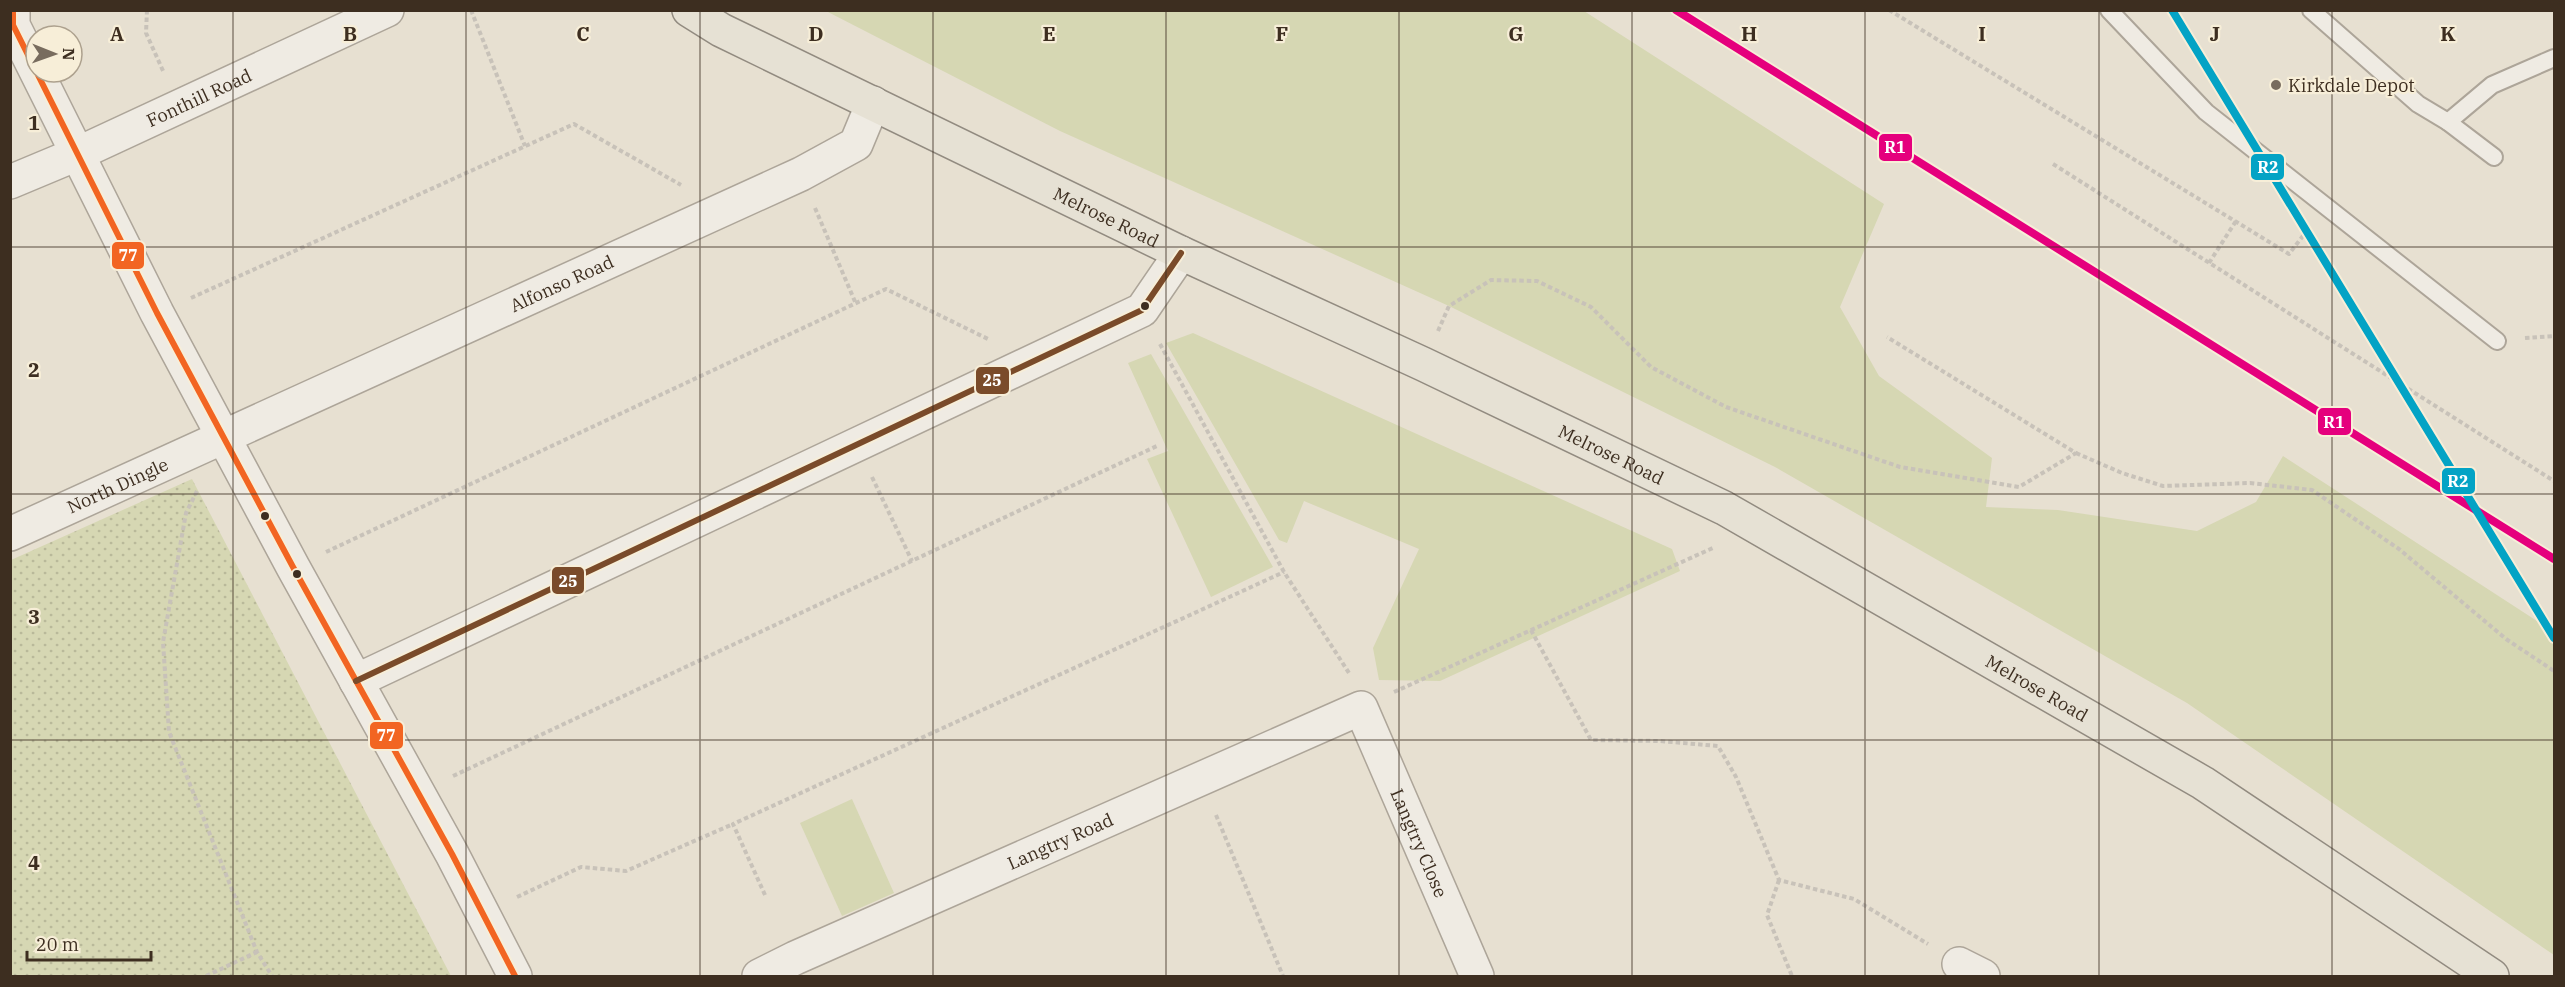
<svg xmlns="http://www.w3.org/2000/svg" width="2565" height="987" font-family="'IBM Plex Serif',serif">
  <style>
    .grass { fill: #d6d7b3 }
    .park { fill: url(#park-dots) }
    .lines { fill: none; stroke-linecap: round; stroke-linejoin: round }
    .service-casing { stroke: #ada599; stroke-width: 20 }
    .minor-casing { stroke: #ada599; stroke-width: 36 }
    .primary-casing { stroke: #928b80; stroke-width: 36 }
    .path { stroke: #c8c2b9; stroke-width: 4; stroke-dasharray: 4.5 3; stroke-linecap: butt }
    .service { stroke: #efebe3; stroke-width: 16 }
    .minor { stroke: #efebe3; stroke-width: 33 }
    .primary { stroke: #e6e1d4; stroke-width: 33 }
    .bus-1-casing { stroke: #f7eed8; stroke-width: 10 }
    .bus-2-casing { stroke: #f7eed8; stroke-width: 10 }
    .bus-1 { stroke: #f26522; stroke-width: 6 }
    .bus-2 { stroke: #7a4b2a; stroke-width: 6 }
    .rail-1-casing { stroke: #f7eed8; stroke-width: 12 }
    .rail-2-casing { stroke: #f7eed8; stroke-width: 12 }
    .rail-1 { stroke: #e5007d; stroke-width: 8 }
    .rail-2 { stroke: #03a3c5; stroke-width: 8 }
    .grid { fill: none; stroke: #3d2e20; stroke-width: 1.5; stroke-opacity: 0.55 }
    .poi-dot { fill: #786c5e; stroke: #f7eed8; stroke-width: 2 }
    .bus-dot { fill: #3d2e20; stroke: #f7eed8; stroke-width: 2 }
    .labels { text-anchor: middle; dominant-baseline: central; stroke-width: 4.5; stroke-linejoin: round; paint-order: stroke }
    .poi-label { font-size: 18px; fill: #3d2e20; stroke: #f7eed8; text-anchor: start }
    .street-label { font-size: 18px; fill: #3d2e20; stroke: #f7eed8 }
    .grid-label { font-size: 20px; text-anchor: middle; font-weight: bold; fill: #3d2e20; stroke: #f7eed8; stroke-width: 4.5; stroke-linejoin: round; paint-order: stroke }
    .line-badge { stroke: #f7eed8; stroke-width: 2 }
    .badge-label { font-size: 16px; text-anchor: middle; font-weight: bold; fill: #fff }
  </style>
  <defs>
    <pattern id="park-dots" width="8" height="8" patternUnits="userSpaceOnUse" patternTransform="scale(1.5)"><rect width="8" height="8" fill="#d6d7b3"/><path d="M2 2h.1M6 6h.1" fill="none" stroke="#b9b99a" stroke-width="1.8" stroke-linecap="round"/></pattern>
  </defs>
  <rect width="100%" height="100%" fill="#e7e0d1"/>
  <g class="grass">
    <path d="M826 11H1584L1884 204 1840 307 1879 376 1992 458 1986 507 2058 510 2197 531 2256 502 2283 456 2554 632V955L2187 703 1775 467 1449 306 1060 131Z"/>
    <path d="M1193 333 1672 549 1680 571 1440 681 1379 680 1373 648 1419 549 1304 501 1287 543 1279 540 1166 343Z"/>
    <path d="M1151 354 1273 567 1211 597 1147 459 1168 451 1128 363Z"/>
    <path d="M852 799 894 893 842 916 800 823Z"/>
  </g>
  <path class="park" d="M192 479 451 976H11V560Z"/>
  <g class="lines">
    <g class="service-casing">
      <g id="service">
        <path d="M2109 10 2206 112 2497 341"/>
        <path d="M2311 10 2418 104 2448 122 2492 85 2554 58"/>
        <path d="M2448 122 2494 157"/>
      </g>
    </g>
    <g class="minor-casing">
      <g id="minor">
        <path d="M13 10V25L157 313 293 567 452 854 515 976"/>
        <path id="s1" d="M10 182 77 154 387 10"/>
        <path id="s2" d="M10 534 801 174 856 144 873 103"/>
        <path d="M356 681 1142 310 1181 253"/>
        <path d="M1959 964 1983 976"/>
        <path id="s3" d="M759 976 795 958 1361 708 1477 976"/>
      </g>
    </g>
    <g class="primary-casing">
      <g id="primary">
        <path id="s4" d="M689 10 721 30 1181 253 1423 364 1724 508 2203 783 2492 976"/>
      </g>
    </g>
    <g class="path">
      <path d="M147 10 146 33 164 73"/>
      <path d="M471 10 525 146"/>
      <path d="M1889 10 2289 254 2309 228"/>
      <path d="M2053 164 2554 481"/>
      <path d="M815 208 856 304"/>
      <path d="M2209 263 2236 221"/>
      <path d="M191 298 574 124 681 185"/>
      <path d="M1438 331 1449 306 1491 280 1537 281 1591 307 1651 367 1726 407 1900 467 2019 487 2076 453 1887 337"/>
      <path d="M2525 338 2554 336"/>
      <path d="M1160 344 1284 572 1349 673"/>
      <path d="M2076 453 2122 473 2163 486 2250 483 2312 490 2399 549 2506 639 2554 671"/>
      <path d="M872 477 912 561"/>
      <path d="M197 491 186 513 163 642 169 732 257 952 272 976"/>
      <path d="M326 552 886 289 990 340"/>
      <path d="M1531 630 1591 740 1660 741 1718 746 1736 777 1779 880 1854 899 1928 944"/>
      <path d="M1394 692 1715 547"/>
      <path d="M453 776 1159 445"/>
      <path d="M1216 815 1283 976"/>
      <path d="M1779 880 1767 915 1792 976"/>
      <path d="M765 895 733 824 1284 572"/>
      <path d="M517 897 581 867 626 871 733 824"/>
      <path d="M206 976 257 952"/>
    </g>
    <use href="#service" class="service"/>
    <use href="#minor" class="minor"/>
    <use href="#primary" class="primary"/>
    <g class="bus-1-casing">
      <path id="bus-1" d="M13 10V25L157 313 293 567 452 854 515 976"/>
    </g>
    <g class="bus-2-casing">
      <path id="bus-2" d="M356 681 1142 310 1181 253"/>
    </g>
    <use href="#bus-1" class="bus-1"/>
    <use href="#bus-2" class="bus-2"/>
    <g class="rail-1-casing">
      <path id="rail-1" d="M1676 10 2554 559"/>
    </g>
    <g class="rail-2-casing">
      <path id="rail-2" d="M2172 10 2554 638"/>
    </g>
    <use href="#rail-1" class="rail-1"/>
    <use href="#rail-2" class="rail-2"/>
  </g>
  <path class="grid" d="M233 10V976M466 10V976M700 10V976M933 10V976M1166 10V976M1399 10V976M1632 10V976M1865 10V976M2099 10V976M2332 10V976M10 247H2554M10 494H2554M10 740H2554"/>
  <circle class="poi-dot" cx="2276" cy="85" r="6"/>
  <g class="bus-dot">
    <circle cx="1145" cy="306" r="5"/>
    <circle cx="265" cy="516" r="5"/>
    <circle cx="297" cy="574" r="5"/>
  </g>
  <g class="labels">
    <g class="poi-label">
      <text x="2288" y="85">Kirkdale Depot</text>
    </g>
    <g class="street-label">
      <text stroke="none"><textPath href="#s1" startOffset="207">Fonthill Road</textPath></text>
      <text stroke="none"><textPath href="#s4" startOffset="466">Melrose Road</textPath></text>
      <text stroke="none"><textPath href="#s2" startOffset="606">Alfonso Road</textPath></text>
      <text stroke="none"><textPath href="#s4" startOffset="1024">Melrose Road</textPath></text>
      <text stroke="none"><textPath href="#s2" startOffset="118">North Dingle</textPath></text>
      <text stroke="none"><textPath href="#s4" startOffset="1510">Melrose Road</textPath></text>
      <text stroke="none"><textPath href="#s3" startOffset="330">Langtry Road</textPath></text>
      <text stroke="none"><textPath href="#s3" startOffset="806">Langtry Close</textPath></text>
    </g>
  </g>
  <g class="grid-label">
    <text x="117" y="41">A</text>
    <text x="350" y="41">B</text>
    <text x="583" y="41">C</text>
    <text x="816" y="41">D</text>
    <text x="1049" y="41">E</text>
    <text x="1282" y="41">F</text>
    <text x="1516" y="41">G</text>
    <text x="1749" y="41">H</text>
    <text x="1982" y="41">I</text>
    <text x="2215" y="41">J</text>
    <text x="2448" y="41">K</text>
    <text x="34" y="130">1</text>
    <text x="34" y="377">2</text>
    <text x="34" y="624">3</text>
    <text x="34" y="870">4</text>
  </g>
  <g class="line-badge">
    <rect x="1878" y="133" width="35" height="29" rx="6" fill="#e5007d"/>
    <rect x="2250" y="153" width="35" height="28" rx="6" fill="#03a3c5"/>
    <rect x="111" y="241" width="34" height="29" rx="6" fill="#f26522"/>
    <rect x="975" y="366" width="35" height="29" rx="6" fill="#7a4b2a"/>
    <rect x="2317" y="407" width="35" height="29" rx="6" fill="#e5007d"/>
    <rect x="2441" y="467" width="35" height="28" rx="6" fill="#03a3c5"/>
    <rect x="551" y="566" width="34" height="29" rx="6" fill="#7a4b2a"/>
    <rect x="369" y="721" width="35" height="29" rx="6" fill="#f26522"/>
  </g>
  <g class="badge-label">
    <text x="1895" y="153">R1</text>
    <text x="2268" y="173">R2</text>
    <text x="128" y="261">77</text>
    <text x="992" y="386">25</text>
    <text x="2334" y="428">R1</text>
    <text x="2458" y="487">R2</text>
    <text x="568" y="587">25</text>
    <text x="386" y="741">77</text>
  </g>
  <rect width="2565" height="987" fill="none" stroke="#3d2e20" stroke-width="24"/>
  <g transform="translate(54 54) rotate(91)"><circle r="28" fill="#f7eed8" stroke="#ada18e" stroke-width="1.5"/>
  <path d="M0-4.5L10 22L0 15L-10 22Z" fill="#786c5e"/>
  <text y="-9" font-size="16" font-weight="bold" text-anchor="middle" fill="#3d2e20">N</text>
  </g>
  <path d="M27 951v9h124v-9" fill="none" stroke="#3d2e20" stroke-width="3"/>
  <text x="36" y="951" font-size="18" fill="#3d2e20" stroke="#f7eed8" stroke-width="4.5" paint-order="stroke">20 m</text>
</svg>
